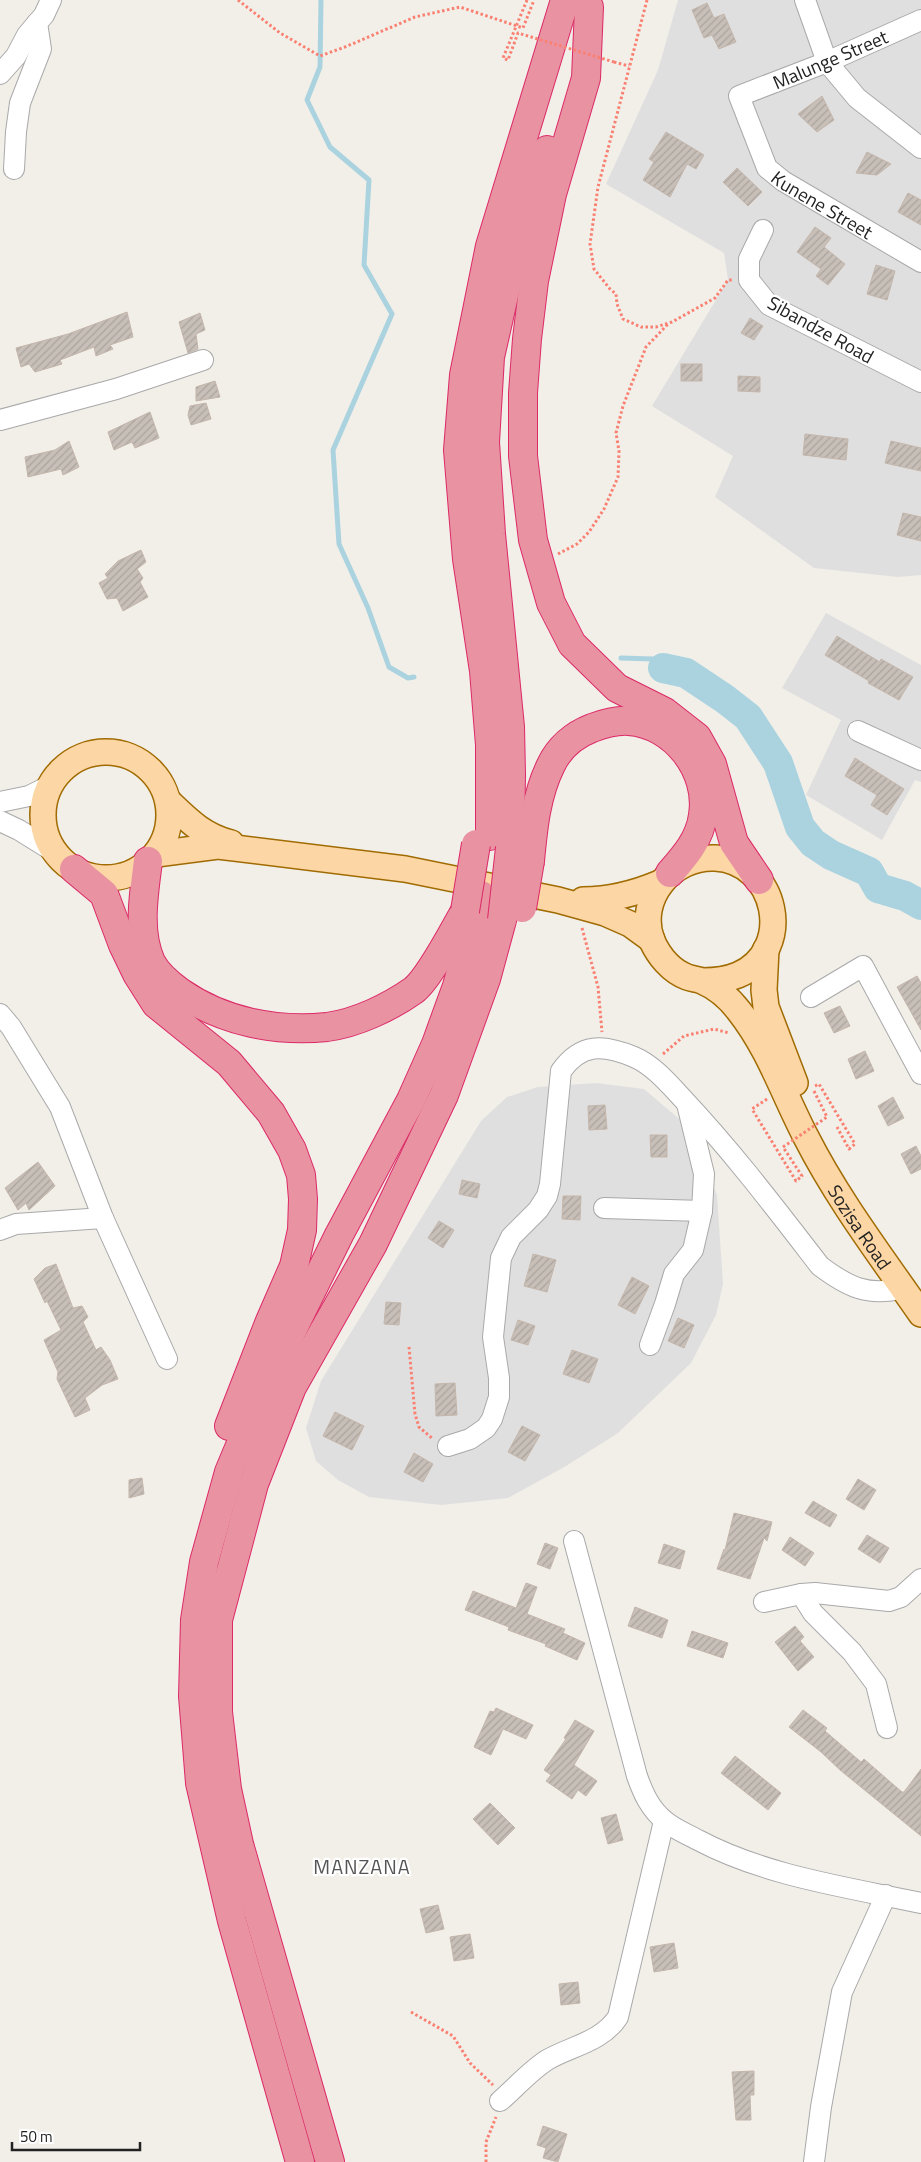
<svg xmlns="http://www.w3.org/2000/svg" width="921" height="2162" font-family="'Titillium Web',sans-serif">
  <style>
    .residential { fill: #e0dfdf }
    .lines { fill: none; stroke-linecap: round; stroke-linejoin: round }
    .stream { stroke: #aad3df; stroke-width: 5 }
    .river { stroke: #aad3df; stroke-width: 30 }
    .building { fill: url(#building-hatch); stroke: #c4b6ab }
    .minor-casing { stroke: #a9a9a9; stroke-width: 22 }
    .major-casing { stroke: #a06b00; stroke-width: 28 }
    .highway-casing { stroke: #dc2a67; stroke-width: 30 }
    .path { stroke: #fa8072; stroke-width: 3; stroke-dasharray: 2.5 2.5; stroke-linecap: butt }
    .minor { stroke: #fff; stroke-width: 20 }
    .major { stroke: #fcd6a4; stroke-width: 25 }
    .highway { stroke: #e892a2; stroke-width: 28 }
    .highway-bridge-casing { stroke: #dc2a67; stroke-width: 30; stroke-linecap: butt }
    .path-bridge { stroke: #fa8072; stroke-width: 3; stroke-dasharray: 2.5 2.5; stroke-linecap: butt }
    .highway-bridge { stroke: #e892a2; stroke-width: 28 }
    .labels { text-anchor: middle; dominant-baseline: central; stroke-width: 4.5; stroke-linejoin: round; paint-order: stroke }
    .street-label { font-size: 19px; fill: #222; stroke: #fff }
    .neighbourhood-label { font-size: 20px; letter-spacing: 1px; fill: #555; stroke: #fff }
  </style>
  <defs>
    <pattern id="building-hatch" width="6" height="6" patternUnits="userSpaceOnUse" patternTransform="scale(1.25)"><rect width="6" height="6" fill="#c7bfb8"/><path d="M-1 1l2-2M0 6l6-6M5 7l2-2" fill="none" stroke="#aba49e"/></pattern>
  </defs>
  <rect width="100%" height="100%" fill="#f2efe9"/>
  <g class="residential">
    <path d="M678 0H921V575L898 577 814 568 715 497 733 456 652 406 728 280 724 253 606 184 658 70Z"/>
    <path d="M826 613 921 665V782L915 780 882 840 806 795 841 720 782 688Z"/>
    <path d="M596 1083 644 1089 685 1124 717 1195 723 1284 716 1315 691 1363 618 1433 566 1466 508 1498 441 1505 369 1497 338 1480 316 1461 306 1428 321 1381 481 1121 507 1097 538 1087Z"/>
  </g>
  <g class="lines">
    <g class="stream">
      <path d="M321 0 320 67 307 100 330 147 369 180 364 265 392 314 333 450 339 544 368 608 389 667 408 678 414 677"/>
      <path d="M621 658 653 659 663 668"/>
    </g>
    <path class="river" d="M663 668 686 673 725 699 748 717 778 763 800 827 813 843 831 855 869 872 878 888 905 896 921 905"/>
  </g>
  <g class="building">
    <path d="M707 3 714 18 724 14 736 42 719 49 712 35 704 38 692 10Z"/>
    <path d="M822 96 834 120 817 132 798 114Z"/>
    <path d="M666 132 704 155 696 169 687 164 670 197 643 180 654 162 649 159Z"/>
    <path d="M867 152 891 164 877 175 856 173Z"/>
    <path d="M737 168 762 192 748 206 723 182Z"/>
    <path d="M908 193 921 200V225L898 212Z"/>
    <path d="M815 227 831 238 824 247 845 264 828 285 816 276 821 269 797 252Z"/>
    <path d="M876 265 895 271 887 300 867 294Z"/>
    <path d="M127 312 133 337 110 345 113 349 96 356 94 347 60 360 62 364 35 372 29 364 21 367 16 348 68 334Z"/>
    <path d="M200 313 205 330 196 334 198 349 188 353 179 322Z"/>
    <path d="M750 318 763 326 754 340 741 333Z"/>
    <rect x="681" y="364" width="21" height="17"/>
    <path d="M738 376 760 377V392L738 391Z"/>
    <path d="M215 381 220 397 196 401V387Z"/>
    <path d="M206 403 211 419 191 425 188 415 190 406Z"/>
    <path d="M150 412 159 438 135 448 132 442 114 450 108 432Z"/>
    <path d="M805 434 848 439 846 460 803 455Z"/>
    <path d="M69 441 79 467 63 475 61 469 28 477 25 457 55 450Z"/>
    <path d="M891 441 921 448V471L885 463Z"/>
    <path d="M903 513 921 517V541L897 535Z"/>
    <path d="M141 550 146 562 137 569 143 578 140 582 148 597 123 611 117 598 107 599 99 583 108 578 105 574 118 561Z"/>
    <path d="M837 636 880 662 881 659 913 677 899 700 868 683 869 681 825 655Z"/>
    <path d="M855 758 904 789 887 815 871 805 877 795 845 776Z"/>
    <path d="M917 976 921 983V1030L897 987Z"/>
    <path d="M840 1006 850 1026 834 1033 824 1013Z"/>
    <path d="M865 1051 874 1071 856 1079 848 1059Z"/>
    <path d="M893 1097 904 1118 888 1126 878 1106Z"/>
    <path d="M605 1105 607 1129 589 1130 588 1106Z"/>
    <path d="M650 1135H667V1157H651Z"/>
    <path d="M916 1146 921 1156V1169L911 1174 901 1154Z"/>
    <path d="M38 1162 55 1186 29 1210 26 1203 18 1210 5 1188Z"/>
    <path d="M462 1180 480 1184 477 1198 459 1194Z"/>
    <path d="M563 1196H581L580 1220 562 1219Z"/>
    <path d="M439 1221 454 1230 443 1248 428 1238Z"/>
    <path d="M533 1254 556 1260 547 1292 524 1286Z"/>
    <path d="M56 1264 73 1308 82 1306 88 1317 83 1322 96 1350 101 1347 110 1360 118 1379 102 1385 85 1398 90 1410 75 1417 57 1379 58 1372 44 1340 61 1330 47 1301 45 1303 34 1279 45 1268Z"/>
    <path d="M632 1277 649 1286 635 1314 618 1305Z"/>
    <path d="M386 1302 401 1303 399 1325 384 1324Z"/>
    <path d="M678 1318 694 1325 684 1348 668 1341Z"/>
    <path d="M518 1320 535 1326 528 1345 511 1340Z"/>
    <path d="M572 1350 598 1359 589 1383 563 1374Z"/>
    <path d="M455 1383 457 1415 436 1416 435 1384Z"/>
    <path d="M335 1412 364 1426 352 1450 323 1436Z"/>
    <path d="M522 1426 540 1435 525 1461 508 1452Z"/>
    <path d="M414 1453 433 1464 423 1482 404 1472Z"/>
    <path d="M142 1478 144 1494 129 1498V1480Z"/>
    <path d="M858 1479 876 1490 864 1510 846 1499Z"/>
    <path d="M813 1501 837 1515 830 1527 805 1513Z"/>
    <path d="M734 1513 772 1522 767 1541 764 1538 750 1579 717 1569 724 1549 725 1550Z"/>
    <path d="M867 1535 889 1548 880 1563 858 1549Z"/>
    <path d="M790 1537 814 1553 805 1566 782 1550Z"/>
    <path d="M545 1543 558 1548 550 1569 537 1564Z"/>
    <path d="M664 1544 685 1551 680 1569 658 1563Z"/>
    <path d="M526 1583 537 1587 527 1614 565 1629 563 1633 585 1643 577 1660 545 1646 546 1644 508 1630 509 1627 465 1610 473 1591 516 1608Z"/>
    <path d="M635 1607 668 1620 662 1638 628 1626Z"/>
    <path d="M795 1626 804 1637 800 1641 814 1657 798 1671 775 1642Z"/>
    <path d="M692 1631 728 1643 723 1658 687 1646Z"/>
    <path d="M496 1708 533 1725 526 1739 503 1729 491 1755 474 1747 490 1711 494 1712Z"/>
    <path d="M803 1710 827 1728 825 1731 861 1762 864 1759 902 1792H904L921 1769V1836L840 1770 821 1752 789 1727Z"/>
    <path d="M575 1720 594 1731 574 1765 597 1781 586 1796 578 1790 572 1799 546 1781 551 1775 544 1770 566 1739 564 1738Z"/>
    <path d="M735 1756 781 1793 768 1810 721 1773Z"/>
    <path d="M490 1803 515 1828 498 1845 473 1819Z"/>
    <path d="M616 1814 623 1840 608 1844 601 1818Z"/>
    <path d="M438 1905 444 1929 426 1933 420 1909Z"/>
    <path d="M470 1934 474 1958 454 1961 450 1937Z"/>
    <path d="M674 1943 678 1968 654 1972 650 1947Z"/>
    <path d="M578 1982 580 2003 561 2005 559 1984Z"/>
    <path d="M754 2071V2095H750L751 2120H736L732 2072Z"/>
    <path d="M543 2126 567 2134 558 2162 543 2158 546 2148 537 2145Z"/>
  </g>
  <g class="lines">
    <g class="minor-casing">
      <g id="minor">
        <path d="M805 0 827 62 857 98 921 148"/>
        <path id="s1" d="M921 20 827 62 739 96 767 168 783 181 921 262"/>
        <path d="M0 74 16 56 27 35 44 15 51 0"/>
        <path d="M14 169 16 132 20 103 41 49 37 23"/>
        <path d="M763 230 749 259V280L769 305 921 382"/>
        <path d="M0 420 116 389 203 360"/>
        <path d="M858 731 921 760"/>
        <path d="M0 802 29 796 51 785"/>
        <path d="M0 821 19 830 56 853"/>
        <path d="M811 997 863 966 921 1074"/>
        <path d="M0 1014 11 1027 60 1107 103 1218 167 1359"/>
        <path d="M604 1208 702 1211"/>
        <path d="M0 1230 16 1224 103 1218"/>
        <path d="M650 1345 665 1304 674 1274 693 1250 702 1211 704 1174 687 1104"/>
        <path d="M448 1446 470 1439 486 1428 492 1419 499 1397V1378L493 1337 501 1258 511 1237 538 1210 547 1196 550 1184 561 1071C581 1043 603 1044 634 1057 653 1065 669 1084 683 1099 732 1151 776 1209 820 1266 848 1287 868 1297 903 1288"/>
        <path d="M574 1541 637 1776C643 1793 650 1809 665 1821 674 1829 687 1834 698 1840 766 1876 846 1887 921 1903"/>
        <path d="M801 1594 813 1613 852 1652 876 1684 887 1728"/>
        <path d="M764 1602 801 1594 815 1593 889 1601 901 1597 921 1579"/>
        <path d="M500 2101C515 2088 530 2071 547 2060 571 2046 602 2042 618 2017L664 1821"/>
        <path d="M814 2162 821 2107 842 1992 886 1895"/>
      </g>
    </g>
    <g class="major-casing">
      <g id="major">
        <circle cx="106" cy="815" r="63"/>
        <path d="M168 801C188 820 203 836 231 843"/>
        <path d="M156 854 218 846 405 869 558 900 605 913 630 924 652 940"/>
        <path d="M583 900C611 900 634 894 660 883"/>
        <path d="M766 949 764 990 766 1007 795 1083"/>
        <path id="s2" d="M703 981C715 981 726 980 738 975 796 950 777 861 715 858 672 856 636 899 652 941 659 956 671 971 687 977 692 979 698 979 702 981 716 987 730 999 739 1011 769 1049 784 1095 806 1137 838 1200 881 1256 921 1314"/>
      </g>
    </g>
    <g class="highway-casing">
      <g id="highway">
        <path d="M589 7 586 78 552 194 534 281 527 339 523 393V456L533 540 551 603 572 644 617 688 665 712 697 737 712 764 734 843 759 880"/>
        <path d="M490 836V745L484 671 467 559 458 450 464 375 490 246 565 0"/>
        <path d="M510 848 511 774 510 727 491 534 485 442 490 357 509 273 547 150"/>
        <path d="M148 861C144 894 137 930 151 962 157 974 169 984 180 992 223 1022 276 1032 327 1027 357 1023 390 1007 414 990 430 977 454 930 465 911"/>
        <path d="M530 861C533 829 536 795 551 765 559 748 574 735 592 728 603 724 617 720 629 721 674 724 710 771 703 815 700 839 685 856 670 873"/>
        <path d="M74 869 104 894 123 945 137 974 156 1004 229 1063 271 1113 292 1150 301 1175 303 1199 302 1230 294 1266 270 1321 229 1426"/>
        <path d="M300 2162 232 1921 200 1783 193 1696 195 1620 204 1562 229 1472 268 1379 339 1235 411 1100 436 1044 457 986 481 895"/>
        <path d="M330 2162 239 1844 227 1789 218 1712V1620L254 1484 292 1387 373 1244 444 1095 486 979 502 920"/>
      </g>
    </g>
    <g class="path">
      <path d="M238 0 280 33 320 56 345 47 415 17 460 7 523 28 534 0"/>
      <path d="M647 0 598 187 590 244 594 269 610 289 616 294 617 304 623 319 641 327H656L672 322 715 298 728 280H733"/>
      <path d="M614 62 629 66"/>
      <path d="M558 554 577 544 589 532 604 509 618 477 619 451 616 433 623 406 646 347 668 324"/>
      <path d="M582 928 598 987 602 1032"/>
      <path d="M663 1054 684 1036 714 1029 729 1033"/>
      <path d="M815 1086 819 1084 855 1144 849 1149 837 1127"/>
      <path d="M814 1091 827 1117"/>
      <path d="M767 1099 752 1109 796 1181 802 1176 783 1147"/>
      <path d="M409 1347 415 1414 419 1427 433 1439"/>
      <path d="M411 2012 453 2036 470 2063 493 2085"/>
      <path d="M486 2162V2142L496 2117"/>
    </g>
    <use href="#minor" class="minor"/>
    <use href="#major" class="major"/>
    <use href="#highway" class="highway"/>
    <g class="highway-bridge-casing">
      <g id="highway-bridge">
        <path d="M522 908 530 861"/>
        <path d="M465 911 476 844"/>
        <path d="M502 920 510 848"/>
      </g>
    </g>
    <g class="path-bridge">
      <path d="M527 0 503 58 508 60 518 33 614 62"/>
      <path d="M783 1147 827 1117"/>
    </g>
    <use href="#highway-bridge" class="highway-bridge"/>
  </g>
  <g class="labels">
    <g class="street-label">
      <text transform="translate(830 59) rotate(-23)">Malunge Street</text>
      <text stroke="none"><textPath href="#s1" startOffset="341">Kunene Street</textPath></text>
      <text transform="translate(821 329) rotate(29)">Sibandze Road</text>
      <text stroke="none"><textPath href="#s2" startOffset="684">Sozisa Road</textPath></text>
    </g>
    <g class="neighbourhood-label">
      <text x="362" y="1866">MANZANA</text>
    </g>
  </g>
  <path d="M12 2142v8h128v-8" fill="none" stroke="#222222" stroke-width="2.5"/>
  <text x="20" y="2142" font-size="15" fill="#222222" stroke="#ffffff" stroke-width="4" paint-order="stroke">50 m</text>
</svg>
